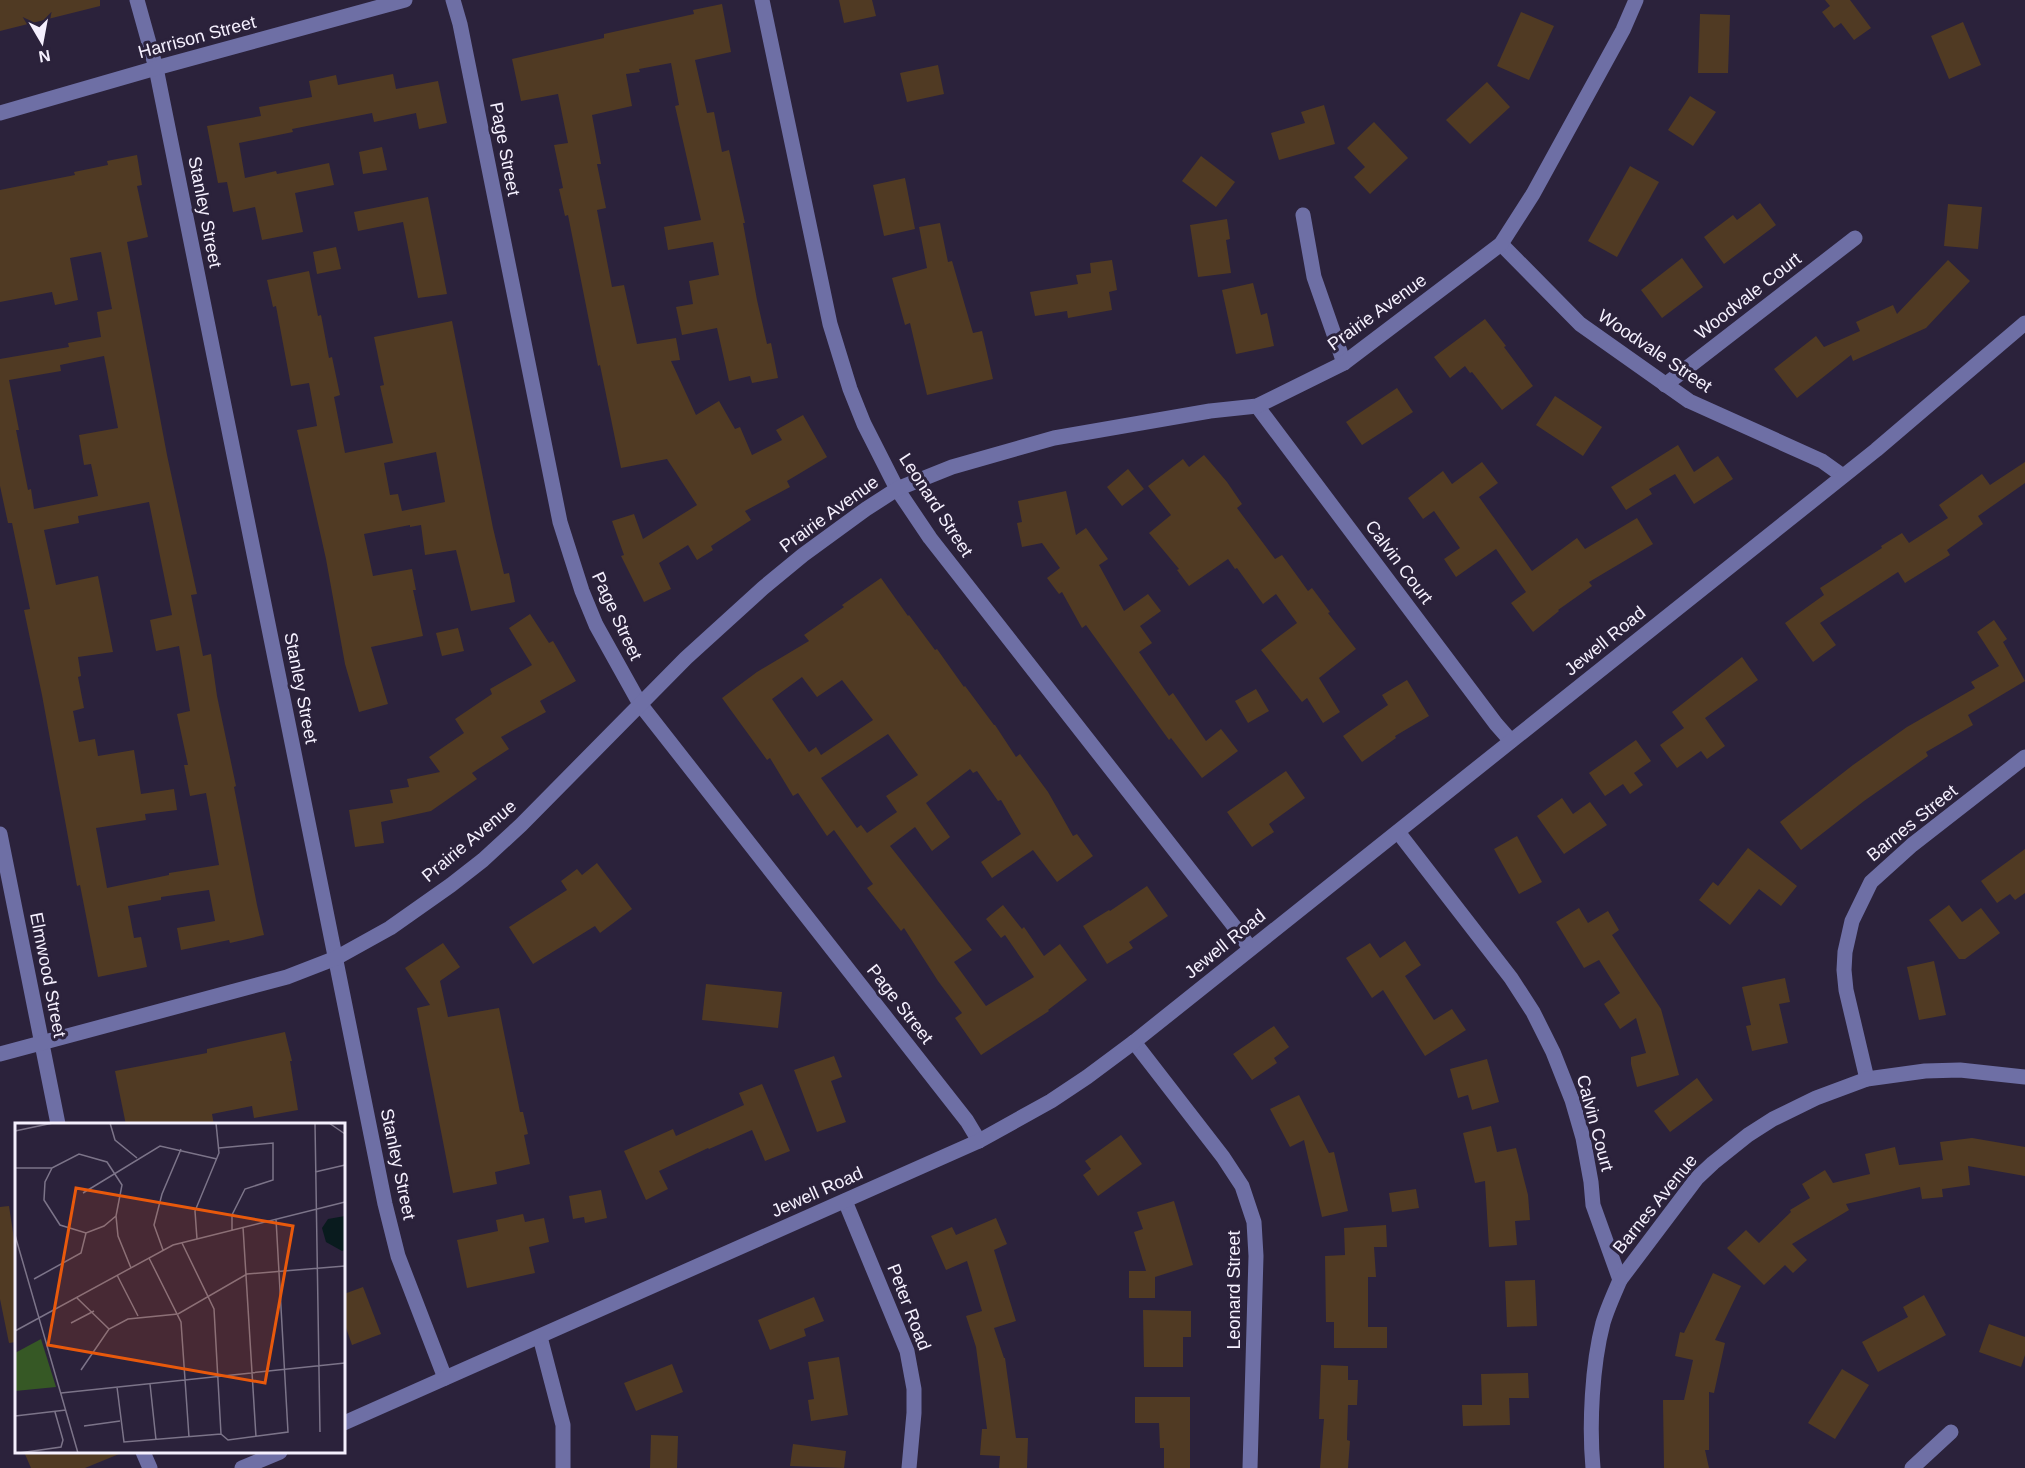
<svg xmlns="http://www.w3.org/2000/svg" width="2025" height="1468" font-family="Helvetica,sans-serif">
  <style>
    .building { fill: #503a23; fill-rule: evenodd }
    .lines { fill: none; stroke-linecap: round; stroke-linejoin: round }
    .minor { stroke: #6e6fa5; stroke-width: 15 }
    .labels { text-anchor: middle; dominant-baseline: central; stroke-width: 6; stroke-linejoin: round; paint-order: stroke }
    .street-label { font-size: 18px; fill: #f5f0fe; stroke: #2b223b }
    .inset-road { fill: none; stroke: #7c7489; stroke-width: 1.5 }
    .view { fill: #e8590c; fill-opacity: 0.15; stroke: #e8590c; stroke-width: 3 }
    .inset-edge { fill: none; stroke: #f5f0fe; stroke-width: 3 }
  </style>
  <rect width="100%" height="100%" fill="#2b223b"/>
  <g class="building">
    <path d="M0 0H100V6L0 31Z"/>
    <path d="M839 0H872L876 16 844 23Z"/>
    <path d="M1825 0H1850L1871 28 1854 40 1841 23 1834 28 1822 12 1830 6Z"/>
    <path d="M722 4 731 52 695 60 707 113 714 112 722 152 729 150 745 223H743L757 300 767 344 771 343 778 378 752 383 750 376 729 381 717 328 682 335 676 307 693 304 689 281 719 275 713 242 668 250 664 227 701 220 675 106 679 105 671 63 639 69 640 72 626 74 632 106 592 115 601 164H597L606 208 597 210 612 287 624 285 637 344 676 338 680 360 671 361 696 415 719 401 735 429 740 427 752 455 782 440 776 430 803 415 827 457 787 481 790 487 745 511 751 520 711 546 713 550 697 560 688 545 659 563 671 589 644 602 621 556 624 555 612 521 634 514 643 539 697 505 667 459 621 468 600 365 598 366 568 215 565 216 559 189 563 188 554 145 568 143 558 94 521 101 512 59 604 38V34L694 14 693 10Z"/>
    <path d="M1521 12 1554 26 1529 80 1497 66Z"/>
    <path d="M1700 14 1730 15 1728 73H1698Z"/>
    <path d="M1963 22 1981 65 1949 79 1931 36Z"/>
    <path d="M938 65 944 94 907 102 900 73Z"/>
    <path d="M393 74 396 89 438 81 447 123 419 129 416 113 374 122 372 113 292 129 293 132 239 143 245 178 276 171 277 174 329 163 334 185 295 193 303 232 262 240 255 207 233 212 227 182 218 183 207 126 261 116 259 107 312 97 309 81 336 75 338 85Z"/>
    <path d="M1487 82 1510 107 1470 144 1446 120Z"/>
    <path d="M1690 96 1716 112 1693 146 1668 130Z"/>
    <path d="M1324 105 1335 144 1279 160 1271 133 1305 123 1301 112Z"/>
    <path d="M1374 122 1408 158 1370 194 1354 177 1365 167 1347 148Z"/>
    <path d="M382 147 387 170 363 174 359 152Z"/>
    <path d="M137 155 142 185 137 186 148 237 127 242 167 455 197 594 191 595 203 656 211 654 217 696 236 786 234 787 257 905 264 935 230 943 229 940 181 950 177 928 215 921 209 890 161 897V900L128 906 134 938 141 937 147 967 98 977 80 885 77 886 42 695 24 610 30 609 12 523H8L0 486V359L69 347 68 343 101 337 97 312 112 309 101 252 70 258 78 300 55 305 52 292 0 302V190L75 175 74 172 108 165 107 161ZM104 356 118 428 79 435 84 465 91 464 98 496 34 509 31 489 28 490 16 430H19L9 380 61 371 60 365ZM149 502 172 615 150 620 156 651 179 646 190 711 177 714 188 765H184L190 796 206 793 219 865 169 873V875L107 888 96 828 146 820 145 814 177 810 174 789 141 794 134 750 98 756 95 739 79 742 73 711 84 708 78 677 81 676 78 657 113 652 98 576 56 585 44 530 79 523 78 516Z"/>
    <path d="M1201 156 1235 182 1216 207 1182 181Z"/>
    <path d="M1630 166 1659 182 1617 257 1588 241Z"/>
    <path d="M905 178 915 229 884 236 873 185Z"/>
    <path d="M428 197 447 294 418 298 403 222 358 231 354 212Z"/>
    <path d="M1760 203 1776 225 1724 264 1704 237 1733 215 1737 220Z"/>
    <path d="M1948 204 1982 207 1978 249 1944 246Z"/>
    <path d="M1227 219 1230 239 1226 240 1231 273 1198 277 1190 225Z"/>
    <path d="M940 223 948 262 952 261 973 333 982 331 993 379 927 395 910 323 905 325 892 278 927 268 919 227Z"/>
    <path d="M336 247 341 269 317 274 313 252Z"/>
    <path d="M1682 258 1703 287 1662 318 1641 290Z"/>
    <path d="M1112 260 1117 290 1109 292 1112 310 1068 318 1067 311 1035 316 1030 292 1078 284 1076 275 1091 273 1090 263Z"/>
    <path d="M1948 260 1970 281 1926 328 1853 361 1851 355 1797 398 1774 369 1816 336 1824 347 1860 331 1856 322 1893 305 1897 314Z"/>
    <path d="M309 271 318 316 321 315 329 358 332 357 340 395 334 397 345 453 393 443 380 386 384 385 374 337 452 321 493 528 504 574 509 573 515 602 471 611 456 550 425 555 421 525 410 527V525L364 534 373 576 412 569 416 590H413L423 636 371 647 388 704 359 712 345 664 326 559 297 430 317 426 309 383 291 386 276 306 273 307 267 280ZM436 452 445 502 402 511 398 494 390 495 384 463Z"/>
    <path d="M1253 283 1261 315 1267 313 1274 346 1236 354 1222 290Z"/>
    <path d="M1485 319 1506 346 1504 347 1533 386 1502 410 1472 372 1470 373 1465 366 1450 378 1434 357Z"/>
    <path d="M1397 388 1413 412 1362 445 1346 422Z"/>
    <path d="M1555 396 1602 427 1583 456 1536 425Z"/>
    <path d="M1678 445 1694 472 1718 456 1733 479 1694 504 1675 474 1649 489 1652 494 1626 510 1611 487Z"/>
    <path d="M1204 455 1227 482 1242 504 1237 508 1275 559 1282 555 1308 591 1312 588 1330 612 1328 613 1356 649 1319 678 1340 712 1323 723 1307 698 1302 702 1261 650 1297 623 1276 594 1263 604 1237 568 1235 569 1228 559 1189 586 1177 570 1179 569 1149 533 1171 515 1148 486 1183 459 1189 467Z"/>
    <path d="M1482 462 1498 483 1479 497 1532 571 1577 538 1585 549 1637 518 1653 544 1589 582 1592 586 1558 610 1559 611 1533 632 1511 603 1526 592 1496 549 1456 577 1444 559 1460 548 1434 511 1423 519 1408 498 1443 471 1452 484Z"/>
    <path d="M2025 462V483L1978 516 1983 524 1947 550 1950 555 1905 583 1898 572 1820 623 1836 645 1813 662 1785 623 1824 595 1820 588 1882 548 1881 546 1902 533 1909 543 1948 518 1939 505 1982 474 1990 485Z"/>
    <path d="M1128 469 1144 489 1122 506 1107 487Z"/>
    <path d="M1066 491 1076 535 1086 528 1108 559 1099 565 1124 611 1148 594 1161 611 1140 626 1152 643 1139 652 1169 696 1173 693 1206 741 1221 729 1238 751 1202 778 1171 738 1169 740 1086 625 1082 628 1062 592 1059 594 1047 578 1060 568 1042 543 1022 547 1017 523 1022 522 1018 501Z"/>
    <path d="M881 578 908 616 909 615 935 650 937 649 964 687 965 686 994 725H995L1016 757 1020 754 1048 792 1073 836 1077 834 1093 856 1057 882 1033 850 992 878 981 862 1021 834 1001 800 998 801 977 771 973 773 970 769 926 803 950 837 932 851 915 827 890 846 972 950 954 962 986 1006 1034 977 1005 935 1001 938 986 919 1003 905 1022 929 1024 927 1044 956 1060 944 1087 980 1048 1010 1049 1011 981 1055 955 1018 962 1013 938 981 904 928 901 931 867 888 873 884 834 830 827 836 798 793 793 796 770 758 767 760 722 698 757 672 809 641 804 635 844 607 842 605ZM802 677 817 697 842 680 873 720 821 755 816 747 809 752 772 699ZM888 734 918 775 886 796 897 812 867 833 861 825 857 828 821 778Z"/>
    <path d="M530 614 549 643 553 641 576 681 540 701 546 712 501 737 509 749 472 773 477 779 431 811 381 822 384 843 355 847 349 810 393 803 390 790 409 787 407 779 440 772 429 757 464 733 455 719 492 694 490 689 532 665 509 628Z"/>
    <path d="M1994 620 2007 639 2003 642 2025 681 1968 715 1973 725 1926 752 1928 756 1864 801 1801 850 1780 822 1853 765 1907 727 1975 688 1971 682 1999 666 1977 632Z"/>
    <path d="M458 628 464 651 442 656 436 633Z"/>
    <path d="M1742 657 1758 680 1705 718 1725 746 1707 759 1701 751 1677 768 1660 745 1684 728 1672 712Z"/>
    <path d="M1407 680 1429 716 1395 736 1396 738 1362 762 1343 736 1388 705 1382 695Z"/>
    <path d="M1256 689 1269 711 1248 723 1235 701Z"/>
    <path d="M1636 740 1651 761 1634 773 1643 785 1630 794 1623 784 1605 796 1589 773Z"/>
    <path d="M1286 771 1305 798 1269 824 1274 832 1252 847 1227 812Z"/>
    <path d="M1562 798 1573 814 1590 802 1607 825 1564 854 1537 816Z"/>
    <path d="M1517 836 1542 882 1519 894 1494 849Z"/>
    <path d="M1748 848 1797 886 1781 906 1759 889 1730 925 1699 900 1713 882 1718 886Z"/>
    <path d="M2025 849V893L2015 900 2010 894 1997 903 1981 881Z"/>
    <path d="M597 863 632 909 600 933 595 926 533 964 509 927 567 890 561 881 577 869 582 875Z"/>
    <path d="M1147 886 1168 916 1129 942 1133 948 1107 964 1083 926 1109 910 1110 911Z"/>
    <path d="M1949 905 1962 922 1981 908 2000 933 1965 959H1959L1929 920Z"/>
    <path d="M1579 908 1588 923 1608 911 1619 930 1612 935 1661 1009 1679 1075 1637 1087 1631 1064V1057L1646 1053 1636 1018 1620 1029 1604 1004 1620 993 1599 960 1584 968 1556 922Z"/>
    <path d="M1405 941 1421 965 1405 976 1434 1020 1452 1009 1466 1030 1425 1056 1383 990 1372 998 1346 958 1370 943 1380 958Z"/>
    <path d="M443 943 460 967 440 981 448 1017 499 1008 520 1112H523L528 1134 524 1135 530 1164 495 1172 497 1184 453 1193 417 1008 430 1005 405 968Z"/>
    <path d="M1934 961 1946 1015 1919 1020 1907 967Z"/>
    <path d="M1785 978 1790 1002 1779 1004 1788 1043 1752 1051 1746 1026 1751 1025 1742 987Z"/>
    <path d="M706 984 782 992 778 1028 702 1020Z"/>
    <path d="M1274 1026 1289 1047 1274 1058 1277 1063 1252 1080 1233 1054Z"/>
    <path d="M285 1032 292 1061H290L298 1110 254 1118 252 1106 212 1114 214 1125H126L115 1071 207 1053V1049Z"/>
    <path d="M834 1056 842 1077 831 1081 846 1122 817 1132 794 1070Z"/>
    <path d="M1487 1059 1499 1102 1472 1110 1468 1095 1458 1098 1450 1069Z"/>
    <path d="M1697 1078 1713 1100 1670 1132 1654 1111Z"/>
    <path d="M762 1084 790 1151 765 1161 752 1130 709 1149 708 1148 659 1171 668 1189 646 1200 624 1151 673 1129 676 1136 744 1105 739 1093Z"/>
    <path d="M1299 1095 1329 1153 1334 1152 1348 1211 1322 1217 1304 1140 1290 1147 1270 1109Z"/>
    <path d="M1491 1126 1497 1152 1516 1148 1528 1195 1530 1220 1515 1221 1517 1245 1489 1247 1485 1181 1475 1183 1463 1133Z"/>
    <path d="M1121 1135 1142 1164 1098 1196 1083 1175 1091 1169 1085 1161Z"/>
    <path d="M1972 1138 2025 1147V1176L1968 1166 1970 1185 1942 1189 1943 1197 1922 1199 1920 1187 1846 1204 1849 1210 1792 1244 1807 1260 1793 1273 1785 1265 1764 1285 1727 1248 1746 1230 1759 1243 1791 1212 1790 1210 1810 1198 1802 1184 1825 1170 1833 1183 1870 1174 1865 1154 1895 1147 1899 1165 1943 1160 1940 1142Z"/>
    <path d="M1416 1189 1419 1208 1392 1212 1389 1193Z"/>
    <path d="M601 1190 607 1218 585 1223 584 1217 573 1219 569 1196Z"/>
    <path d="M1174 1201 1193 1265 1155 1277V1298H1129V1271H1146L1134 1232 1143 1229 1137 1212Z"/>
    <path d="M9 1206 16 1252V1342L9 1343 0 1299V1207Z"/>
    <path d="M523 1214 525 1222 544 1218 549 1242 529 1247 535 1273 467 1288 457 1240 498 1231 496 1220Z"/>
    <path d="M996 1218 1007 1244 994 1250 1016 1321 994 1328 1004 1358H1005L1016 1438H1028L1027 1468H999L1000 1456 980 1455 982 1429H987L976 1347 966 1316 982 1311 967 1261 946 1270 931 1236 952 1227 956 1235Z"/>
    <path d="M1386 1225 1387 1247H1374L1376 1277H1368V1327H1387V1348H1334V1322H1326L1325 1256 1345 1255 1344 1228Z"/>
    <path d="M1713 1273 1741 1286 1715 1340 1725 1343 1714 1393 1709 1392V1450H1705L1709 1468H1664L1663 1400H1684L1693 1360 1675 1356 1680 1332 1684 1333Z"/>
    <path d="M1535 1280 1537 1326 1507 1327 1505 1281Z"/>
    <path d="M363 1287 381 1334 352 1345 344 1322V1294Z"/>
    <path d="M1924 1295 1946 1335 1878 1372 1862 1342 1908 1317 1903 1307Z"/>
    <path d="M814 1297 824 1321 804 1329 806 1336 770 1350 758 1320Z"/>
    <path d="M1143 1310 1191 1311V1337H1183V1367H1144Z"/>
    <path d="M1989 1324 2025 1337V1355L2021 1367 1979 1352Z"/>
    <path d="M839 1357 848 1415 811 1421 808 1400 814 1399 808 1362Z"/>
    <path d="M672 1364 683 1392 636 1411 624 1383Z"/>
    <path d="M1321 1365 1348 1366V1380H1358L1357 1405H1348L1347 1440 1350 1441 1348 1468H1320L1324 1419H1319Z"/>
    <path d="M1842 1369 1869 1385 1835 1439 1808 1423Z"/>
    <path d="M1528 1373 1529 1398H1509L1510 1425 1463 1426 1462 1405H1482L1481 1374Z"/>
    <path d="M1135 1397H1190V1468H1164V1448H1160L1159 1423H1135Z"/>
    <path d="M651 1435 678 1436 677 1468H650Z"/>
    <path d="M793 1444 846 1451 844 1468 790 1466Z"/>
    <path d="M24 1452H124L85 1468H31Z"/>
  </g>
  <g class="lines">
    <g class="minor">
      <path d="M137 0 156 68 385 1204 398 1256 445 1378"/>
      <path d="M453 0 460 24 560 522 582 591 596 625 640 704 967 1121 979 1141"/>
      <path d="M762 0 830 324 850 389 864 424 897 489 930 538 1237 930 1250 948"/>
      <path d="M0 113 156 68 405 0"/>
      <path d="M1303 215 1314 277 1344 363"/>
      <path d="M1501 244 1580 324 1689 401 1822 461 1843 476"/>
      <path d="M1665 385 1855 238"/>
      <path d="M1257 406 1496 724 1511 741"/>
      <path d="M1398 832 1511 978 1533 1012 1553 1052 1572 1100 1583 1138 1591 1182 1593 1205 1620 1280C1614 1294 1607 1309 1603 1323 1592 1365 1589 1425 1593 1468"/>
      <path d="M0 834 58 1124"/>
      <path d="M1134 1042 1223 1157 1242 1186 1254 1222 1256 1256 1250 1468"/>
      <path d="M0 1054 287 977 336 958 390 928 451 885 483 860 521 825 686 658 763 588 803 555 866 509 897 489 952 467 1054 438 1210 411 1257 406 1344 363 1501 244 1533 194 1623 30 1636 0"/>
      <path d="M1867 1079 1846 990 1844 970 1845 952 1852 921 1871 882 1912 845 2025 757"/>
      <path d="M845 1201 907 1351 914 1389V1413L909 1468"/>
      <path d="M1620 1280 1697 1178 1713 1163 1748 1135 1773 1119 1816 1098 1867 1079 1925 1071 1960 1070 2025 1077"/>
      <path d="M540 1337 563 1425V1468"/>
      <path d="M344 1423 979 1141 1051 1101 1087 1077 1134 1042 1876 450 2025 323"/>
      <path d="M143 1452 150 1468"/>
      <path d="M242 1468 280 1452"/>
      <path d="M1912 1468 1951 1432"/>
    </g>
  </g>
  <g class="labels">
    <g class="street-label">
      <text transform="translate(197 37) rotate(-15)">Harrison Street</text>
      <text transform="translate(505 149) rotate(79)">Page Street</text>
      <text transform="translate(205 212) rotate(79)">Stanley Street</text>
      <text transform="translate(1748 296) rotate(-38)">Woodvale Court</text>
      <text transform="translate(1377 312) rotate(-36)">Prairie Avenue</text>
      <text transform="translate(1655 351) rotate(34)">Woodvale Street</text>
      <text transform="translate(936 505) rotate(57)">Leonard Street</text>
      <text transform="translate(829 514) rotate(-36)">Prairie Avenue</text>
      <text transform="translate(1399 562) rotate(53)">Calvin Court</text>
      <text transform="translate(617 616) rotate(65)">Page Street</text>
      <text transform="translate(1605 641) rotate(-39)">Jewell Road</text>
      <text transform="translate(301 688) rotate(79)">Stanley Street</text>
      <text transform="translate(1912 823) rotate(-39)">Barnes Street</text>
      <text transform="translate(469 841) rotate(-40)">Prairie Avenue</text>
      <text transform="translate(1225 944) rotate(-39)">Jewell Road</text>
      <text transform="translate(48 975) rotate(79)">Elmwood Street</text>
      <text transform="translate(900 1004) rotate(52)">Page Street</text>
      <text transform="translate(1595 1123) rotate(75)">Calvin Court</text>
      <text transform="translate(398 1164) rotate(78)">Stanley Street</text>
      <text transform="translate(817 1192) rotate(-24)">Jewell Road</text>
      <text transform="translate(1655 1204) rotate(-51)">Barnes Avenue</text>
      <text transform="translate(1234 1290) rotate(-90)">Leonard Street</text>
      <text transform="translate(909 1307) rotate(69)">Peter Road</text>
    </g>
  </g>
  <g transform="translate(15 1123)">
    <rect width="330" height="330" fill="#2b223b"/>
    <path d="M26 216 41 264 0 268V230Z" fill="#365825"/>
    <path d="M330 93V127L327 128 311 119 307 105 313 96Z" fill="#091b1e"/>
    <path class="inset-road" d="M95 0 100 17 122 35M300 0 305 309M314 0 330 11M0 8 38 0M204 25 258 20V57L230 66 217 92V107M0 45H37L64 31 92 39 107 62 101 93 103 113 116 145M37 45 30 59 29 77 45 102 71 110 89 103 101 93M300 49 330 42M68 70 145 23 202 36M228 104 241 314M0 112 63 330M182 116 180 88 204 30 201 0M167 120 199 186 206 311M148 127 139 102 147 71 166 26M134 135 166 199 174 314M102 152 123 193M19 156 66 130 71 110M62 175 94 206M56 200 79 188M0 208 158 122 330 79M66 247 94 206 113 196 163 191 232 151 330 143M135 261 141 317M102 264 109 319 206 311M46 270 330 240M0 293 51 287M69 303 105 298M206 311 213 317 273 309 261 96M4 330 46 324 48 317 40 289"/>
    <path class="view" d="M61 65 278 103 250 260 33 222Z"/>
    <rect width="330" height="330" class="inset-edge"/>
  </g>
  <g transform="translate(42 42) rotate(170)" stroke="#2b223b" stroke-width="4.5" paint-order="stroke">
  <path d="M0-4.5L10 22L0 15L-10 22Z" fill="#f5f0fe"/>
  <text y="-9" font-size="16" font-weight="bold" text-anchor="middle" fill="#f5f0fe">N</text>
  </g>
</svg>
